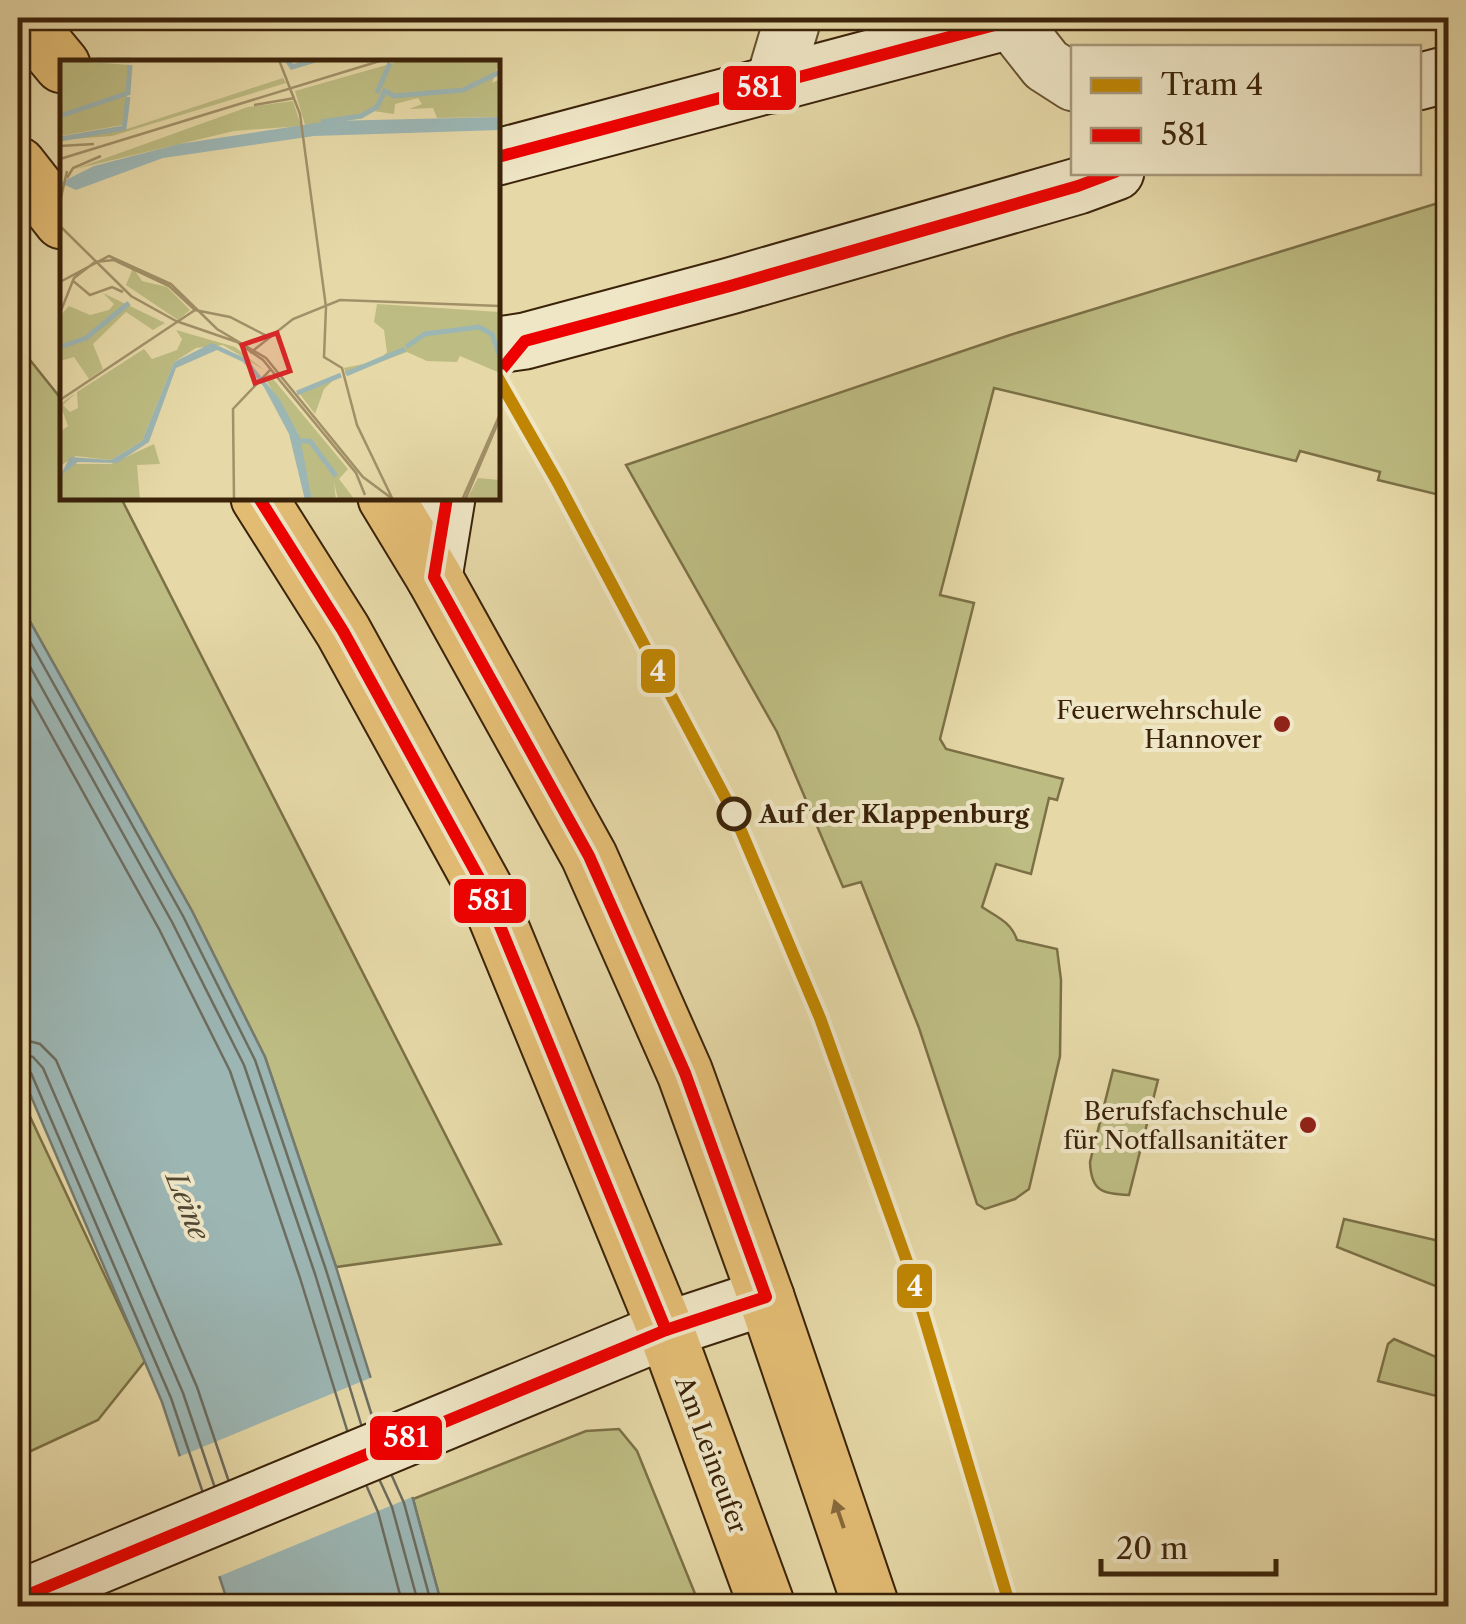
<svg xmlns="http://www.w3.org/2000/svg" width="1466" height="1624" font-family="'Libre Caslon Text',serif">
  <style>
    .green { fill: #bdbc82; stroke: #7c7046; stroke-width: 2.5 }
    .water { fill: #9cb6b4; stroke: #757b70; stroke-width: 2.5 }
    .pier { fill: #e6d8a7 }
    .lines { fill: none; stroke-linecap: round; stroke-linejoin: round }
    .shore { stroke: #6c6c5f; stroke-width: 2.5 }
    .tertiary-casing { stroke: #665031; stroke-width: 59 }
    .secondary-casing { stroke: #3b230a; stroke-width: 59 }
    .primary-casing { stroke: #3b230a; stroke-width: 59 }
    .tertiary { stroke: #efe6c6; stroke-width: 55 }
    .secondary { stroke: #efe6c6; stroke-width: 55 }
    .primary { stroke: #e3bc74; stroke-width: 55 }
    .bus-1-casing { stroke: #efe6c6; stroke-width: 20 }
    .bus-1 { stroke: #e00; stroke-width: 12 }
    .tram-1-casing { stroke: #efe6c6; stroke-width: 20 }
    .tram-1 { stroke: #c08603; stroke-width: 12 }
    .oneway { fill: #87683a }
    .poi-dot { fill: #8f2418; stroke: #efe6c6; stroke-width: 4 }
    .stop-dot { fill: #efe6c6; stroke: #3b230a; stroke-width: 5 }
    .labels { text-anchor: middle; dominant-baseline: central; stroke-width: 8; stroke-linejoin: round; paint-order: stroke }
    .poi-label { font-size: 25px; fill: #3b230a; stroke: #efe6c6; text-anchor: end }
    .stop-label { font-size: 25px; font-weight: bold; fill: #3b230a; stroke: #efe6c6; text-anchor: start }
    .street-label { font-size: 25px; fill: #3b230a; stroke: #efe6c6 }
    .water-label { font-size: 28px; font-style: italic; fill: #534834; stroke: #efe6c6 }
    .inset-river { fill: none; stroke: #9cb6b4; stroke-width: 5 }
    .inset-road { fill: none; stroke: #a29068; stroke-width: 2.5 }
    .view { fill: #d62828; fill-opacity: 0.15; stroke: #d62828; stroke-width: 5 }
    .inset-edge { fill: none; stroke: #3b230a; stroke-width: 5 }
    .line-badge { stroke: #efe6c6; stroke-width: 4 }
    .badge-label { font-size: 28px; text-anchor: middle; font-weight: bold; fill: #fff }
  </style>
  <rect width="100%" height="100%" fill="#e6d8a7"/>
  <filter id="stains"><feTurbulence type="fractalNoise" baseFrequency=".002" numOctaves="4"/><feColorMatrix values="0 0 0 0 .2 0 0 0 0 .09 0 0 0 0 .02 0 0 0 .5 -.17"/></filter>
  <radialGradient id="worn" r=".72"><stop offset=".6" stop-color="#630" stop-opacity="0"/><stop offset="1" stop-color="#630" stop-opacity=".3"/></radialGradient>
  <g class="green">
    <path d="M1448 200V497L1378 480 1380 472 1300 451 1296 461 994 388 940 595 974 603 940 739 946 749 1063 779 1057 800 1049 798 1031 874 996 864 982 907C997 917 1011 922 1017 940L1057 949 1061 980 1060 1056 1029 1189 1015 1199 985 1209 977 1204 919 1028 861 882 843 887 777 732 626 465 1010 335Z"/>
    <path d="M18 345 62 400V498H121L501 1244 336 1267 265 1057 192 911 18 600Z"/>
    <path d="M1113 1070 1158 1080 1129 1195C1102 1194 1091 1191 1090 1162Z"/>
    <path d="M18 1091 145 1361 98 1420 18 1457Z"/>
    <path d="M1344 1219 1448 1243V1291L1337 1247Z"/>
    <path d="M1394 1339 1448 1362V1399L1378 1381 1388 1344Z"/>
    <path d="M619 1429 637 1451 700 1606H442L413 1499 586 1431Z"/>
  </g>
  <path class="water" d="M18 600 192 911 265 1057 336 1267 397 1462 413 1499 442 1606H229L162 1402 18 1066Z"/>
  <path class="pier" d="M375 1376 401 1461 417 1495 215 1578 176 1458Z"/>
  <g class="lines">
    <g class="shore">
      <path d="M18 620 183 916 255 1060 326 1270 373 1419"/>
      <path d="M18 645 172 922 244 1065 315 1274 361 1424"/>
      <path d="M18 675 159 929 230 1071 300 1278 347 1430"/>
      <path d="M18 1038 40 1044 56 1060 197 1387 228 1479"/>
      <path d="M18 1053 33 1057 43 1068 183 1393 214 1485"/>
      <path d="M18 1066 25 1067 31 1073 171 1398 202 1490"/>
      <path d="M392 1476 404 1503 432 1606"/>
      <path d="M380 1481 392 1507 419 1606"/>
      <path d="M367 1487 378 1512 403 1606"/>
    </g>
    <g class="tertiary-casing">
      <g id="tertiary">
        <path d="M1009 18 1046 65 1074 83"/>
        <path d="M773 85 793 18"/>
      </g>
    </g>
    <g class="secondary-casing">
      <g id="secondary">
        <path d="M1418 82 1448 74"/>
        <path d="M498 157 1021 18"/>
        <path d="M498 345 525 341 730 286 1078 186 1116 172"/>
        <path d="M434 577 447 498"/>
        <path d="M18 1599 666 1330 766 1297"/>
      </g>
    </g>
    <g class="primary-casing">
      <g id="primary">
        <path d="M23 18 62 65"/>
        <path d="M18 165 62 221"/>
        <path d="M259 498 343 631 484 887 666 1330 767 1606"/>
        <path d="M386 498 434 577 589 856 685 1073 766 1297 871 1606"/>
      </g>
    </g>
    <use href="#tertiary" class="tertiary"/>
    <use href="#secondary" class="secondary"/>
    <use href="#primary" class="primary"/>
    <g class="bus-1-casing">
      <g id="bus-1">
        <path d="M498 157 1021 18"/>
        <path d="M498 374 525 341 730 286 1078 186 1115 172"/>
        <path d="M259 498 343 631 484 887 666 1330"/>
        <path d="M18 1599 666 1330 766 1297 685 1073 589 856 434 577 447 498"/>
      </g>
    </g>
    <use href="#bus-1" class="bus-1"/>
    <g class="tram-1-casing">
      <path id="tram-1" d="M498 378 558 483 734 814 820 1018 910 1270 1010 1606"/>
    </g>
    <use href="#tram-1" class="tram-1"/>
  </g>
  <defs><path id="oneway-solid" d="M-6-.8H1V-3.2L6.5 0L1 3.2V.8H-6Z" transform="scale(2.5)"/></defs>
  <use class="oneway" href="#oneway-solid" transform="translate(839 1514) rotate(-109)"/>
  <g class="poi-dot">
    <circle cx="1282" cy="724" r="10"/>
    <circle cx="1308" cy="1125" r="10"/>
  </g>
  <circle class="stop-dot" cx="734" cy="814" r="15"/>
  <g class="labels">
    <g class="poi-label">
      <text x="1262" y="710">Feuerwehrschule<tspan x="1262" dy="29">Hannover</tspan></text>
      <text x="1288" y="1111">Berufsfachschule<tspan x="1288" dy="29">für Notfallsanitäter</tspan></text>
    </g>
    <g class="stop-label">
      <text x="759" y="814">Auf der Klappenburg</text>
    </g>
    <g class="street-label">
      <text transform="translate(711 1455) rotate(70)">Am Leineufer</text>
    </g>
    <g class="water-label">
      <text transform="translate(188 1206) rotate(68)">Leine</text>
    </g>
  </g>
  <g transform="translate(60 60)">
    <rect width="440" height="440" fill="#e6d8a7"/>
    <path d="M0 0 70 5 66 32 0 54ZM344 0H440L432 23 440 19V57L377 58 373 48 349 49 362 44 358 38 335 44 334 54 313 51 300 54 303 58 245 65 235 31ZM223 18 226 23 52 76 0 80 67 69ZM67 35 62 65 0 76 2 57ZM233 41 241 66 174 71 15 109 188 47ZM73 208 82 221 107 227 130 250 118 260 66 225ZM43 233 105 263 93 270 66 252 33 284 43 309 29 319 14 297 0 301V256L9 246 30 255 49 250 54 244ZM317 244 440 252V313L400 296 397 302 367 301 347 292 286 315 284 308 318 301 327 292 324 270 314 262ZM116 270 175 287 204 310 163 285 136 288 114 302 82 381 51 400 16 396 0 406V372L8 366 0 344 16 333 3 345 10 352 18 348 17 332 84 289 92 299 117 290 122 279ZM281 313 264 329 255 354 239 333ZM209 314 288 409 279 419 295 440H278L274 422 276 440H252L238 373 204 317ZM94 384 100 404 77 405 80 440H0V416L11 404H51ZM418 418 440 420V440L408 437Z" fill="#bdbc82"/>
    <path d="M440 57V70L254 76 103 98 16 130 0 123 34 106 119 84 269 61ZM152 283 187 299 220 340 240 377 252 440H245L229 374 204 327 183 302 157 290 116 308 89 382 57 403 18 402 0 416 10 397 51 400 82 381 114 302Z" fill="#9cb6b4"/>
    <path class="inset-river" d="M37 0H71M227 0 232 7 255 0M317 33 330 3M0 56 68 33 70 5M261 62 301 56 317 47 325 31 334 36 403 30 440 12M0 79 64 68 68 37M0 287 26 278 69 243M346 287 365 274 419 267 432 274 440 297M286 314 345 289M237 333 281 315M238 381H250L276 416"/>
    <path class="inset-road" d="M219 0 240 54 266 247M194 45 235 38M0 86 34 84M0 99 323 0M7 118 13 108 41 96M0 142 7 111M0 166 71 236 116 261M12 220 30 235 52 227 63 232M0 222 49 196 111 224 157 269 206 298 303 417 334 440M266 247 264 297 282 308 297 365 333 440M0 253 14 218 35 202 54 200 109 226 135 250 170 257 211 278M116 261 177 282 203 300 296 413 305 435M190 293 233 259 280 240 440 246M0 340 135 250M174 440 173 349 211 309M402 440 440 354M405 440 440 358"/>
    <path class="view" d="M217 273 230 311 195 323 182 285Z"/>
    <rect width="440" height="440" class="inset-edge"/>
  </g>
  <g class="line-badge">
    <rect x="721" y="64" width="77" height="48" rx="10" fill="#e00"/>
    <rect x="639" y="647" width="38" height="48" rx="10" fill="#c08603"/>
    <rect x="452" y="877" width="76" height="48" rx="10" fill="#e00"/>
    <rect x="895" y="1262" width="39" height="48" rx="10" fill="#c08603"/>
    <rect x="368" y="1414" width="76" height="48" rx="10" fill="#e00"/>
  </g>
  <g class="badge-label">
    <text x="759" y="97">581</text>
    <text x="658" y="681">4</text>
    <text x="490" y="910">581</text>
    <text x="915" y="1296">4</text>
    <text x="406" y="1447">581</text>
  </g>
  <rect width="1466" height="1624" fill="none" stroke="#e6d8a7" stroke-width="60"/>
  <rect x="20" y="20" width="1426" height="1584" fill="none" stroke="#3b230a" stroke-width="5"/>
  <rect x="30" y="30" width="1406" height="1564" fill="none" stroke="#3b230a" stroke-width="2.5"/>
  <rect x="1071" y="45" width="350" height="130" fill="#efe6c6" stroke="#a7987b" stroke-width="2.5"/>
  <rect x="1091" y="78" width="50" height="15" fill="#c08603" stroke="#a7987b" stroke-width="2.5"/>
  <text x="1161" y="95" font-size="30" fill="#3b230a">Tram 4</text>
  <rect x="1091" y="128" width="50" height="15" fill="#ee0000" stroke="#a7987b" stroke-width="2.5"/>
  <text x="1161" y="145" font-size="30" fill="#3b230a">581</text>
  <path d="M1101 1559v15h175v-15" fill="none" stroke="#3b230a" stroke-width="5"/>
  <text x="1116" y="1559" font-size="30" fill="#3b230a" stroke="#efe6c6" stroke-width="8" paint-order="stroke">20 m</text>
  <rect width="100%" height="100%" filter="url(#stains)"/>
  <rect width="100%" height="100%" fill="url(#worn)"/>
</svg>
